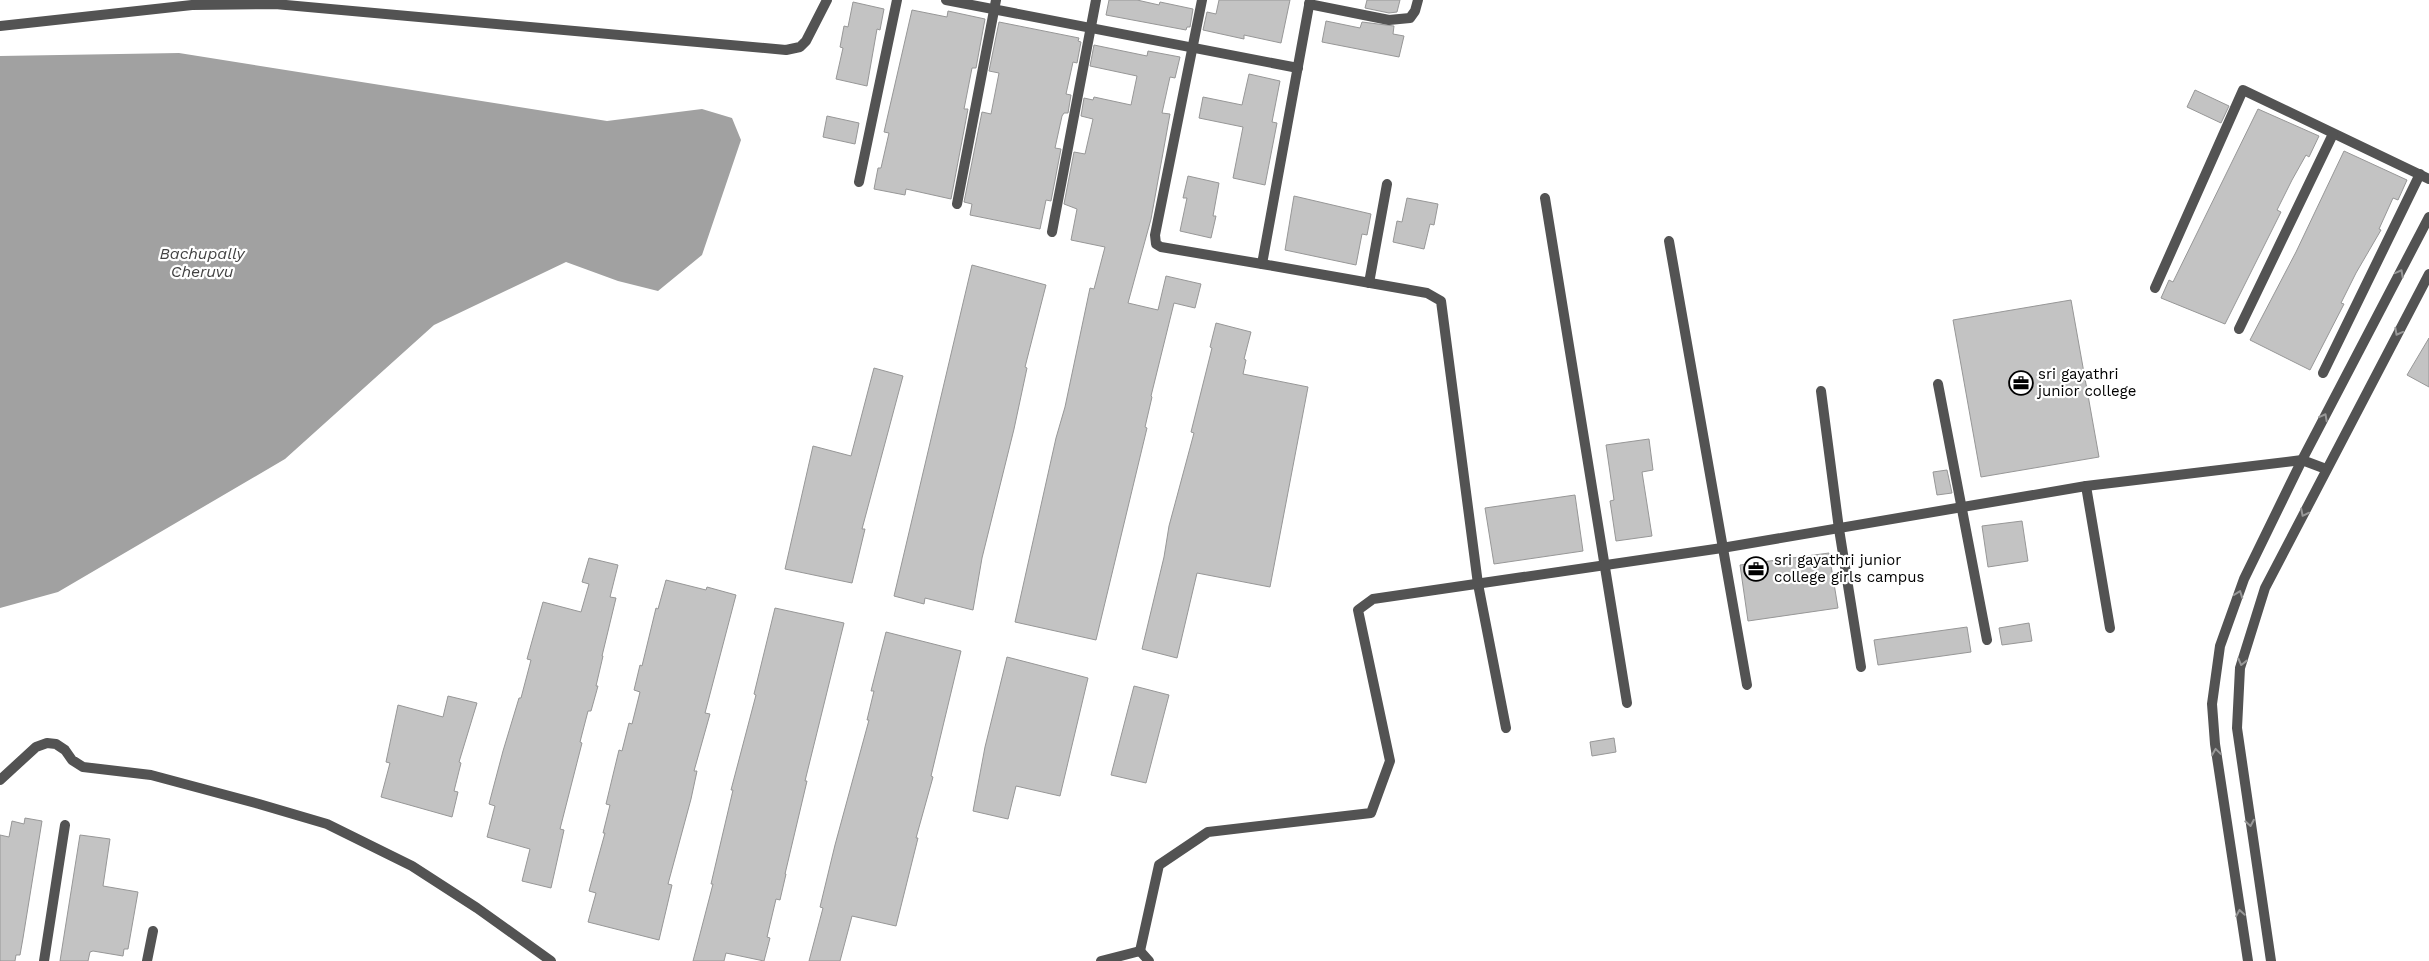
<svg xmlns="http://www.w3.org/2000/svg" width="2429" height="961" font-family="'Work Sans',sans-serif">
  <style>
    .water { fill: #a1a1a1 }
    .building { fill: #c3c3c3; stroke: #979797 }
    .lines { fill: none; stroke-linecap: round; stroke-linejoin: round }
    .minor { stroke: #535353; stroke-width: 10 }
    .tertiary { stroke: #535353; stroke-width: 10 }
    .oneway { stroke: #989898 }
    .labels { text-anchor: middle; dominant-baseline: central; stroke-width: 4.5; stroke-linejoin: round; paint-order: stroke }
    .poi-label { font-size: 15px; fill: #000; stroke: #fff; text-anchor: start }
    .water-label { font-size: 16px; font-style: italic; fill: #424242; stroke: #fff }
  </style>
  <rect width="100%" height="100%" fill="#fff"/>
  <path class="water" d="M179 53 607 121 702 109 732 118 741 140 702 255 658 291 618 281 566 262 434 325 285 459 58 592 0 608V56Z"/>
  <g class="building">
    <path d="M1109 0H1137L1159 5 1160 2 1193 9 1190 27H1187L1186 30 1106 15Z"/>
    <path d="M1219 0H1290L1281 43 1244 35V39L1203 30 1207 12 1216 14Z"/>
    <path d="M1367 0H1400L1397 12 1389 13 1365 8Z"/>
    <path d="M853 2 884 9 880 30 877 29 867 86 836 79 843 48 840 47 844 26 848 27Z"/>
    <path d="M912 10 947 17 948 11 985 19 976 68H972L964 109H968L951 199 906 189 905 195 874 189 878 168H881L889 133 884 132Z"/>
    <path d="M1326 21 1360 28 1362 22 1394 26 1393 34 1404 36 1399 57 1322 42Z"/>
    <path d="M999 22 1079 38 1078 41 1081 42 1077 63 1073 62 1066 94 1071 95 1068 113H1064L1062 116 1055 148 1061 149 1051 201 1046 200 1040 229 970 215 972 204 964 202 982 112 991 114 999 73 989 71Z"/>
    <path d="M1094 45 1147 56 1148 51 1180 57 1175 78 1170 77 1162 113 1170 114 1151 219 1128 303 1158 310 1166 276 1201 284 1195 308 1174 303 1151 396 1152 397 1145 427 1147 428 1096 640 1015 622 1056 438 1065 407 1090 288 1094 289 1105 247 1071 240 1077 209 1064 204 1074 152 1085 154 1093 119 1081 116 1084 98 1093 100 1094 97 1131 105 1137 76 1090 66Z"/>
    <path d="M1249 74 1280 81 1272 122 1277 123 1265 185 1233 178 1243 127 1199 118 1203 97 1242 105Z"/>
    <path d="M2195 90 2229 106 2221 123 2187 107Z"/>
    <path d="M2258 109 2319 136 2309 157 2306 155 2292 180 2277 210 2281 212 2225 324 2161 298 2169 280 2173 282Z"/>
    <path d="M827 116 859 123 855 144 823 137Z"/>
    <path d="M2344 151 2407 180 2398 200 2393 198 2379 229 2381 230 2356 273 2341 303 2344 304 2310 370 2250 340 2296 252Z"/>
    <path d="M1188 176 1219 183 1213 216H1216L1211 238 1180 231 1187 198H1183Z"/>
    <path d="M1294 196 1371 214 1367 235 1362 234 1356 265 1285 250Z"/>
    <path d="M1407 198 1438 204 1434 225 1430 224 1424 249 1393 242 1397 221 1402 222Z"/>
    <path d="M972 265 1046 285 1025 367 1027 368 1014 429 982 558 973 610 925 598 924 604 894 596Z"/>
    <path d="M2071 300 2099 457 1981 477 1953 320Z"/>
    <path d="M1216 323 1251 332 1244 359 1246 360 1243 374 1308 387 1270 587 1197 573 1177 658 1142 649 1164 557 1169 526 1194 433 1191 432 1212 348 1210 347Z"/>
    <path d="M2429 338V387L2407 375Z"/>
    <path d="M874 368 903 376 862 529H865L852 583 785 569 813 446 851 456Z"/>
    <path d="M1649 439 1653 470 1642 472 1652 536 1616 541 1610 501 1614 500 1606 445Z"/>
    <path d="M1947 470 1952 493 1937 495 1933 472Z"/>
    <path d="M1575 495 1583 551 1494 564 1485 508Z"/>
    <path d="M2022 521 2028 561 1988 567 1982 526Z"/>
    <path d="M1829 553 1838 608 1748 621 1740 565Z"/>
    <path d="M589 558 618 565 610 597 616 598 602 656H603L596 686H598L591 711H588L580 742 582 743 560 829 564 830 551 888 522 881 530 849 487 837 495 806 489 804 503 751 519 698H521L531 660 527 659 543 602 581 612 589 584 582 582Z"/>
    <path d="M666 580 706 590 707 587 736 595 705 713 710 714 694 771H697L691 799 668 884 672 885 659 940 588 922 596 893 589 891 605 833H603L610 805 606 804 619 750 622 751 629 723 632 724 640 692 634 690 640 665 642 666 656 608 658 609Z"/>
    <path d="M775 608 844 623 805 781H807L785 874H786L780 900 776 899 767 937 770 938 764 961 726 953 724 961H693L713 884H711L733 790H731L756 695 754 694Z"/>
    <path d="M2029 623 2032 641 2002 645 1999 628Z"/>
    <path d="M1967 627 1971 652 1878 665 1874 640Z"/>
    <path d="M886 632 961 651 931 776 933 777 916 838H918L896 926 852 916 840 961H809L823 908 820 907 835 845 869 720H867L874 691H871Z"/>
    <path d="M1007 657 1088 678 1060 796 1016 786 1008 819 973 811 985 747Z"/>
    <path d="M1134 686 1169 695 1146 783 1111 775Z"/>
    <path d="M448 696 477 703 459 762 461 763 454 791 458 792 452 817 381 797 390 763 386 762 398 705 443 717Z"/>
    <path d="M1614 738 1616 752 1592 756 1590 742Z"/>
    <path d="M25 818 42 821 23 938 20 955H16L15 961H0V835L9 837 12 821 24 824Z"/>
    <path d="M80 835 110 839 103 886 138 892 128 949H124L123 956 93 951 90 952 88 961H60Z"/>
  </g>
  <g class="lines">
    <g class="minor">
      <path d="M946 0 1298 68"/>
      <path d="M1202 0 1155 235 1156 244 1161 247 1262 264"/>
      <path d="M1310 0 1262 264 1427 293 1441 301 1478 584 1506 728"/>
      <path d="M1309 4 1389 20 1410 18 1415 11 1418 0"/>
      <path d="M0 26 192 5 275 4 786 50 800 47 806 41 827 0"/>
      <path d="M859 182 897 0"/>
      <path d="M1545 198 1627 703"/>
      <path d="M957 204 996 0"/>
      <path d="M1052 232 1096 0"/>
      <path d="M1669 241 1747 685"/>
      <path d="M1369 283 1387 184"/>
      <path d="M2155 288 2243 90 2429 179"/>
      <path d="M2239 329 2333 134"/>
      <path d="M2323 373 2420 174"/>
      <path d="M1938 384 1987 640"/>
      <path d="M1821 391 1839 529 1861 667"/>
      <path d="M2086 486 2110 628"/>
      <path d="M0 780 36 747 47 743 56 744 65 750 72 760 83 767 151 775 259 804 327 824 412 866 477 908 551 961"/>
      <path d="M1140 951 1159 865 1208 832 1371 813 1390 761 1358 610 1373 599 1722 548 2086 486 2302 460 2326 469"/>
      <path d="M44 961 65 825"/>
      <path d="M147 961 153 931"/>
      <path d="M1101 961 1140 951 1149 961"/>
    </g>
    <g class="tertiary">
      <path d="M2248 961 2215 744 2212 704 2220 646 2244 579 2302 460 2429 217"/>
      <path d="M2271 961 2237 728 2240 668 2265 588 2429 274"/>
    </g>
  </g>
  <defs><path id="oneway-chevron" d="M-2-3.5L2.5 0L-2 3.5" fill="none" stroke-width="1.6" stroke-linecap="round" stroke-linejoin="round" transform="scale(1.25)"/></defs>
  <g class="oneway">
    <use href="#oneway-chevron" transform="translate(2400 273) rotate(-62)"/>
    <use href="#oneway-chevron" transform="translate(2398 332) rotate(118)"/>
    <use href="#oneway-chevron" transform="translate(2324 417) rotate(-62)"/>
    <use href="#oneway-chevron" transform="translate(2304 513) rotate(117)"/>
    <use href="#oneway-chevron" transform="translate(2239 594) rotate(-70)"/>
    <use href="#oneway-chevron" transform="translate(2242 662) rotate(104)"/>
    <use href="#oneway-chevron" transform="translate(2216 752) rotate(-98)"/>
    <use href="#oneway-chevron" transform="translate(2250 823) rotate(80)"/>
    <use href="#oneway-chevron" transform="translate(2240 913) rotate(-99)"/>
  </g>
  <defs>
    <g id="office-ring" transform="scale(1.25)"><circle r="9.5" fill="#fff" stroke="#000" stroke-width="1.5"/><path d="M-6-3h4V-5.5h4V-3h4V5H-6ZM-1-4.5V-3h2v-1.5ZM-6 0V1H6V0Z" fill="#000"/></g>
  </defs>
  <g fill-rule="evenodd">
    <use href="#office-ring" x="2021" y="383"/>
    <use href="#office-ring" x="1756" y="569"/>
  </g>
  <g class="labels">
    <g class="poi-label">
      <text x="2038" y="374">sri gayathri<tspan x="2038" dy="17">junior college</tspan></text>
      <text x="1774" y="560">sri gayathri junior<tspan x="1774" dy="17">college girls campus</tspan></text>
    </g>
    <g class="water-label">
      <text x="202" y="253">Bachupally<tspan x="202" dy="18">Cheruvu</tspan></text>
    </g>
  </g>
</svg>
